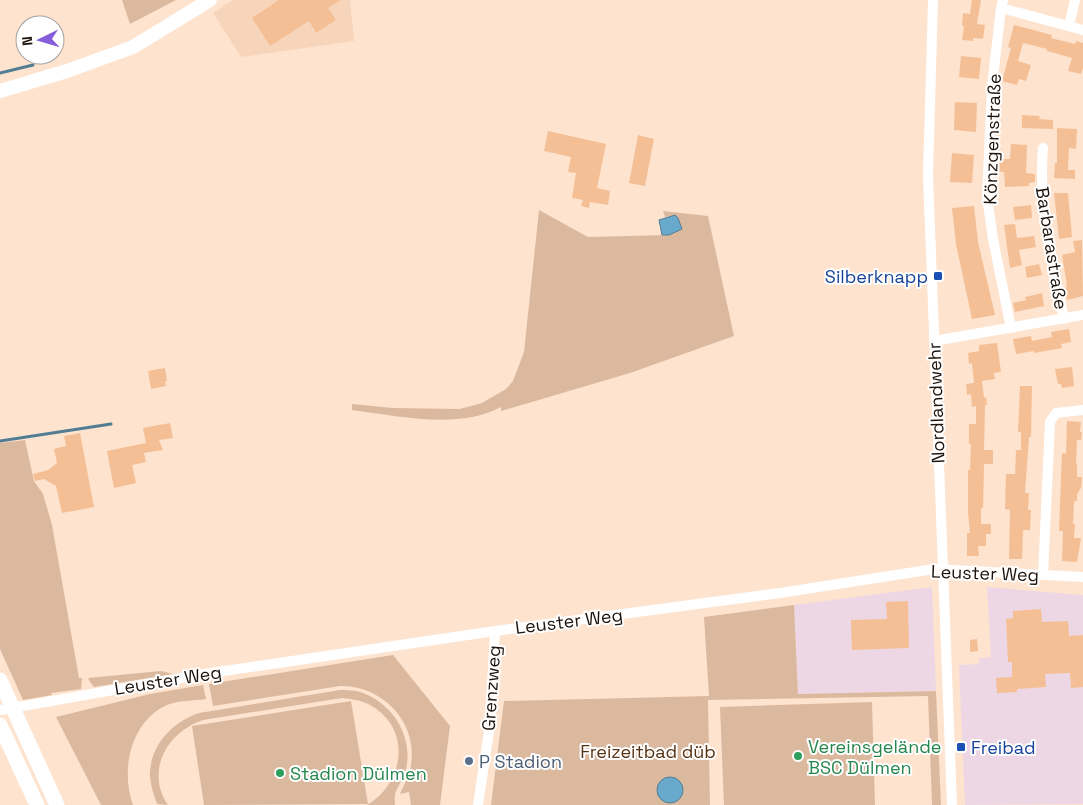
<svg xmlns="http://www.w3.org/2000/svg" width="1083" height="805" font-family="'Space Grotesk',sans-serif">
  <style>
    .built { fill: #f7d5bb }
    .education { fill: #eed7e4 }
    .green { fill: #dbb99f }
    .water { fill: #68a9cc; stroke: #527c92 }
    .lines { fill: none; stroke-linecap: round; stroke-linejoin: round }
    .stream { stroke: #527c92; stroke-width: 3 }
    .building { fill: #f5bf95 }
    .minor { stroke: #fff; stroke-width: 10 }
    .major { stroke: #fff; stroke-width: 14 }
    .highway { stroke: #fff; stroke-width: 15 }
    .transit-dot { fill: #1a4fb4; stroke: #fff; stroke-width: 2 }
    .leisure-dot { fill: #2e9e5b; stroke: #fff; stroke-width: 2 }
    .service-dot { fill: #5c6f8a; stroke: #fff; stroke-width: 2 }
    .labels { text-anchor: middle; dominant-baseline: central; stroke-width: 4; stroke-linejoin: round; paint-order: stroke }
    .street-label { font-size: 18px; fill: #1d130c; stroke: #fff }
    .transit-label { font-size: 18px; fill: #164399; stroke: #fff; text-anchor: end }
    .leisure-label { font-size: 18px; fill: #27864d; stroke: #fff; text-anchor: start }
    .park-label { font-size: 18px; fill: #573313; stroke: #fff }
    .service-label { font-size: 18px; fill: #4e5e75; stroke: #fff; text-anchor: start }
  </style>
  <rect width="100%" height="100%" fill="#fee3ce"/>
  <path class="built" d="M233 0H350L354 41 241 57 213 13Z"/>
  <g class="education">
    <path d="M932 587 936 691 798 694 794 605Z"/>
    <path d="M987 587 1083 595V804L965 805 959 665 979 664V658L991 657Z"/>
  </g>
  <g class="green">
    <path d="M122 0H176L130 24Z"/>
    <path d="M539 210 588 237 669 235 675 215 665 217 663 211 708 216 734 336 630 373 501 411V407C458 430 399 416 352 410V404L393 408 460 409 482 403 506 389 513 381 524 352Z"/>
    <path d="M25 440 34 481 43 494 52 525 79 678H82L81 689 51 693 52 695 23 700 0 649V443Z"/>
    <path d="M794 605 798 694 936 691 941 805H932L928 696 708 700 710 805H491L504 701 709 696 704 617Z"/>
    <path d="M393 655 450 726 440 805H411L409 792 400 794C404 784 410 775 411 765 418 722 382 685 340 686L213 706 209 684Z"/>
    <path d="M161 671 173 674 94 687 90 682 88 678Z"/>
    <path d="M203 685 206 699C194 701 178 700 167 705 131 721 120 770 133 805H101L56 717 150 694Z"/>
    <path d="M340 690C347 690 355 690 363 693 395 705 415 740 405 773 400 788 393 788 395 805H367C406 782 412 726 368 704 360 700 350 699 342 698L203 720C167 732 145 771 168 805L157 804C154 796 151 787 150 777 149 746 172 722 199 713Z"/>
    <path d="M351 701 368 804 204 805 192 726Z"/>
    <path d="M872 702 875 805H724L720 707Z"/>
  </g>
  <g class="water">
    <path d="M675 215 678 218 682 229 669 235H662L659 220Z"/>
    <circle cx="670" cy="790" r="13"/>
  </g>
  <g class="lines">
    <g class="stream">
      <path d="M0 73 33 65"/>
      <path d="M0 441 111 424"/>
    </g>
  </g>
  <g class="building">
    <path d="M279 0H341L328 8 336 20 316 33 309 21 270 46 252 18Z"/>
    <path d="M972 0H981L977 24 985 25 983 39 973 38V41L962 40 964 26H962L963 13 970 14Z"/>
    <path d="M1014 25 1052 35 1051 38 1075 44 1076 41 1083 43V68L1081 74 1068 71 1072 58 1047 51V49L1023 43 1018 61 1031 65 1026 81 1019 79 1017 85 1002 81 1011 48 1008 47Z"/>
    <path d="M961 56 981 58 979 79 959 77Z"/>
    <path d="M955 102 977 103 976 132 954 130Z"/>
    <path d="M1022 115 1040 116 1039 119 1053 120V129L1022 128Z"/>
    <path d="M1057 128 1077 129 1076 149 1069 148 1068 170H1075V179L1054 178 1055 163H1057Z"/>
    <path d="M548 131 606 144 597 188 610 191 608 205 590 202 589 208 581 206 583 200 572 198 576 173 568 172 571 157 544 151Z"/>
    <path d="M638 135 654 139 645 186 629 183Z"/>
    <path d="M1011 144 1027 145 1026 173 1035 174V182L1029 183V186L1005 187 1004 172 995 171 996 159H1010Z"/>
    <path d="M952 153 974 155 972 183 950 182Z"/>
    <path d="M1054 193H1068L1072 237 1059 239Z"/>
    <path d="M1031 205 1032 218 1015 220 1013 207Z"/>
    <path d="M974 206 978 242 995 315 972 319 956 244 952 208Z"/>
    <path d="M1015 224 1017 238 1034 236 1036 247 1019 250 1022 265 1010 268 1004 225Z"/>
    <path d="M1082 240 1083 296 1067 300 1065 288 1067 287 1066 279 1062 255 1075 252 1073 241Z"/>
    <path d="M1039 264 1042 275 1027 278 1025 267Z"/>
    <path d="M1042 293 1044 306 1015 312 1013 303 1026 300 1025 297Z"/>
    <path d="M1069 329 1071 342 1061 344 1062 348 1034 353V351L1016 354 1013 339 1031 336 1032 341 1052 337 1051 332Z"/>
    <path d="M997 343 1001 372 994 373 995 379 982 381 984 398 986 397 987 405H985L984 450H993V464H984L983 508H981V524H991V534H986V546H978L979 556H967V533H970L968 513V470H970L971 445 969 444V424H976V406L972 407 971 394 967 395 966 384 974 383 972 363 969 364 968 353 979 351V345Z"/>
    <path d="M1072 367 1074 386 1062 388 1061 384H1058L1055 369Z"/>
    <path d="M165 368 167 381H165L166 386 151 389 148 371Z"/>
    <path d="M1020 386H1032L1031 437H1029L1025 493H1029L1028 510H1031L1030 530H1023L1022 559H1009L1010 510 1005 509 1006 474H1015L1016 450H1021V432H1018Z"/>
    <path d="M1067 421 1081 422 1080 432H1082L1081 440H1077L1076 464H1077V477H1082L1081 488 1077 494V501H1074L1073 524H1075L1074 538H1081L1077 562 1062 561 1063 531H1059L1062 453 1066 454Z"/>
    <path d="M170 423 173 438 159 440 163 450 144 453 146 462 132 465 136 483 114 488 107 451 146 443 143 428Z"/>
    <path d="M80 433 94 507 62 513 56 486 44 479 35 481 33 474 48 470 57 463 54 449 66 446 64 436Z"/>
    <path d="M908 601 909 648 852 650 851 620 887 619 886 602Z"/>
    <path d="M1041 609 1042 622 1068 621 1069 636 1083 635V687L1071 688 1070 673 1045 674 1046 687 1017 689V692L997 693 996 678 1012 677V662H1008L1006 619 1013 618V611Z"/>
    <path d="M977 639 978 651 970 652V640Z"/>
  </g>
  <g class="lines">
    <g class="minor">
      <path d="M933 0 928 175 952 805"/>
      <path d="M1003 0 1001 8 1083 30"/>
      <path d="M1001 8 992 86 987 197 993 239 1011 328"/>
      <path d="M1069 26 1075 0"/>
      <path d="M1043 148C1038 207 1052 261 1064 319"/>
      <path d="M934 341 1083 315"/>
      <path d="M1043 575 1050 422 1056 413 1083 410"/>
      <path d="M0 710 204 674 495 631 780 593 934 569 1083 577"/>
      <path d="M478 805 490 725 495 631"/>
    </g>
    <path class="major" d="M0 91 67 71 133 47 210 0"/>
    <g class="highway">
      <path d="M0 680 57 805"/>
      <path d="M0 725 37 805"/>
    </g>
  </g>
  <g class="transit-dot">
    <rect x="933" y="271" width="10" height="10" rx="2.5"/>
    <rect x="956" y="742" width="10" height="10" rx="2.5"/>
  </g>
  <g class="leisure-dot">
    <circle cx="798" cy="756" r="5"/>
    <circle cx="280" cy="773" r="5"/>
  </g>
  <circle class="service-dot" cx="469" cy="761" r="5"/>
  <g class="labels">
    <g class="street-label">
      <text transform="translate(992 139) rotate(-88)">Könzgenstraße</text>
      <text transform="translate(1052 248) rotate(81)">Barbarastraße</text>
      <text transform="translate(936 403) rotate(-92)">Nordlandwehr</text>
      <text transform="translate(985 573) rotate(2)">Leuster Weg</text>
      <text transform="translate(569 621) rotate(-7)">Leuster Weg</text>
      <text transform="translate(168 680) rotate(-9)">Leuster Weg</text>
      <text transform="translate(491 688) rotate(-86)">Grenzweg</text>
    </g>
    <g class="transit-label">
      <text x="928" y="276">Silberknapp</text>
      <text x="971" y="747" text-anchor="start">Freibad</text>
    </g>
    <g class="leisure-label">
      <text x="808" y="746">Vereinsgelände<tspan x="808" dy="21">BSC Dülmen</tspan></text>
      <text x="290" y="773">Stadion Dülmen</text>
    </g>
    <g class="park-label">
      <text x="648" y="751">Freizeitbad düb</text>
    </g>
    <g class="service-label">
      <text x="479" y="761">P Stadion</text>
    </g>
  </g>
  <g transform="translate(40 40) rotate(265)"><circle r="24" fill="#ffffff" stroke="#a5a19e"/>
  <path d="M0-4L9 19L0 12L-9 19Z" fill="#855fda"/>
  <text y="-8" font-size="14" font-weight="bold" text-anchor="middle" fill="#1d130c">N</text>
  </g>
</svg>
